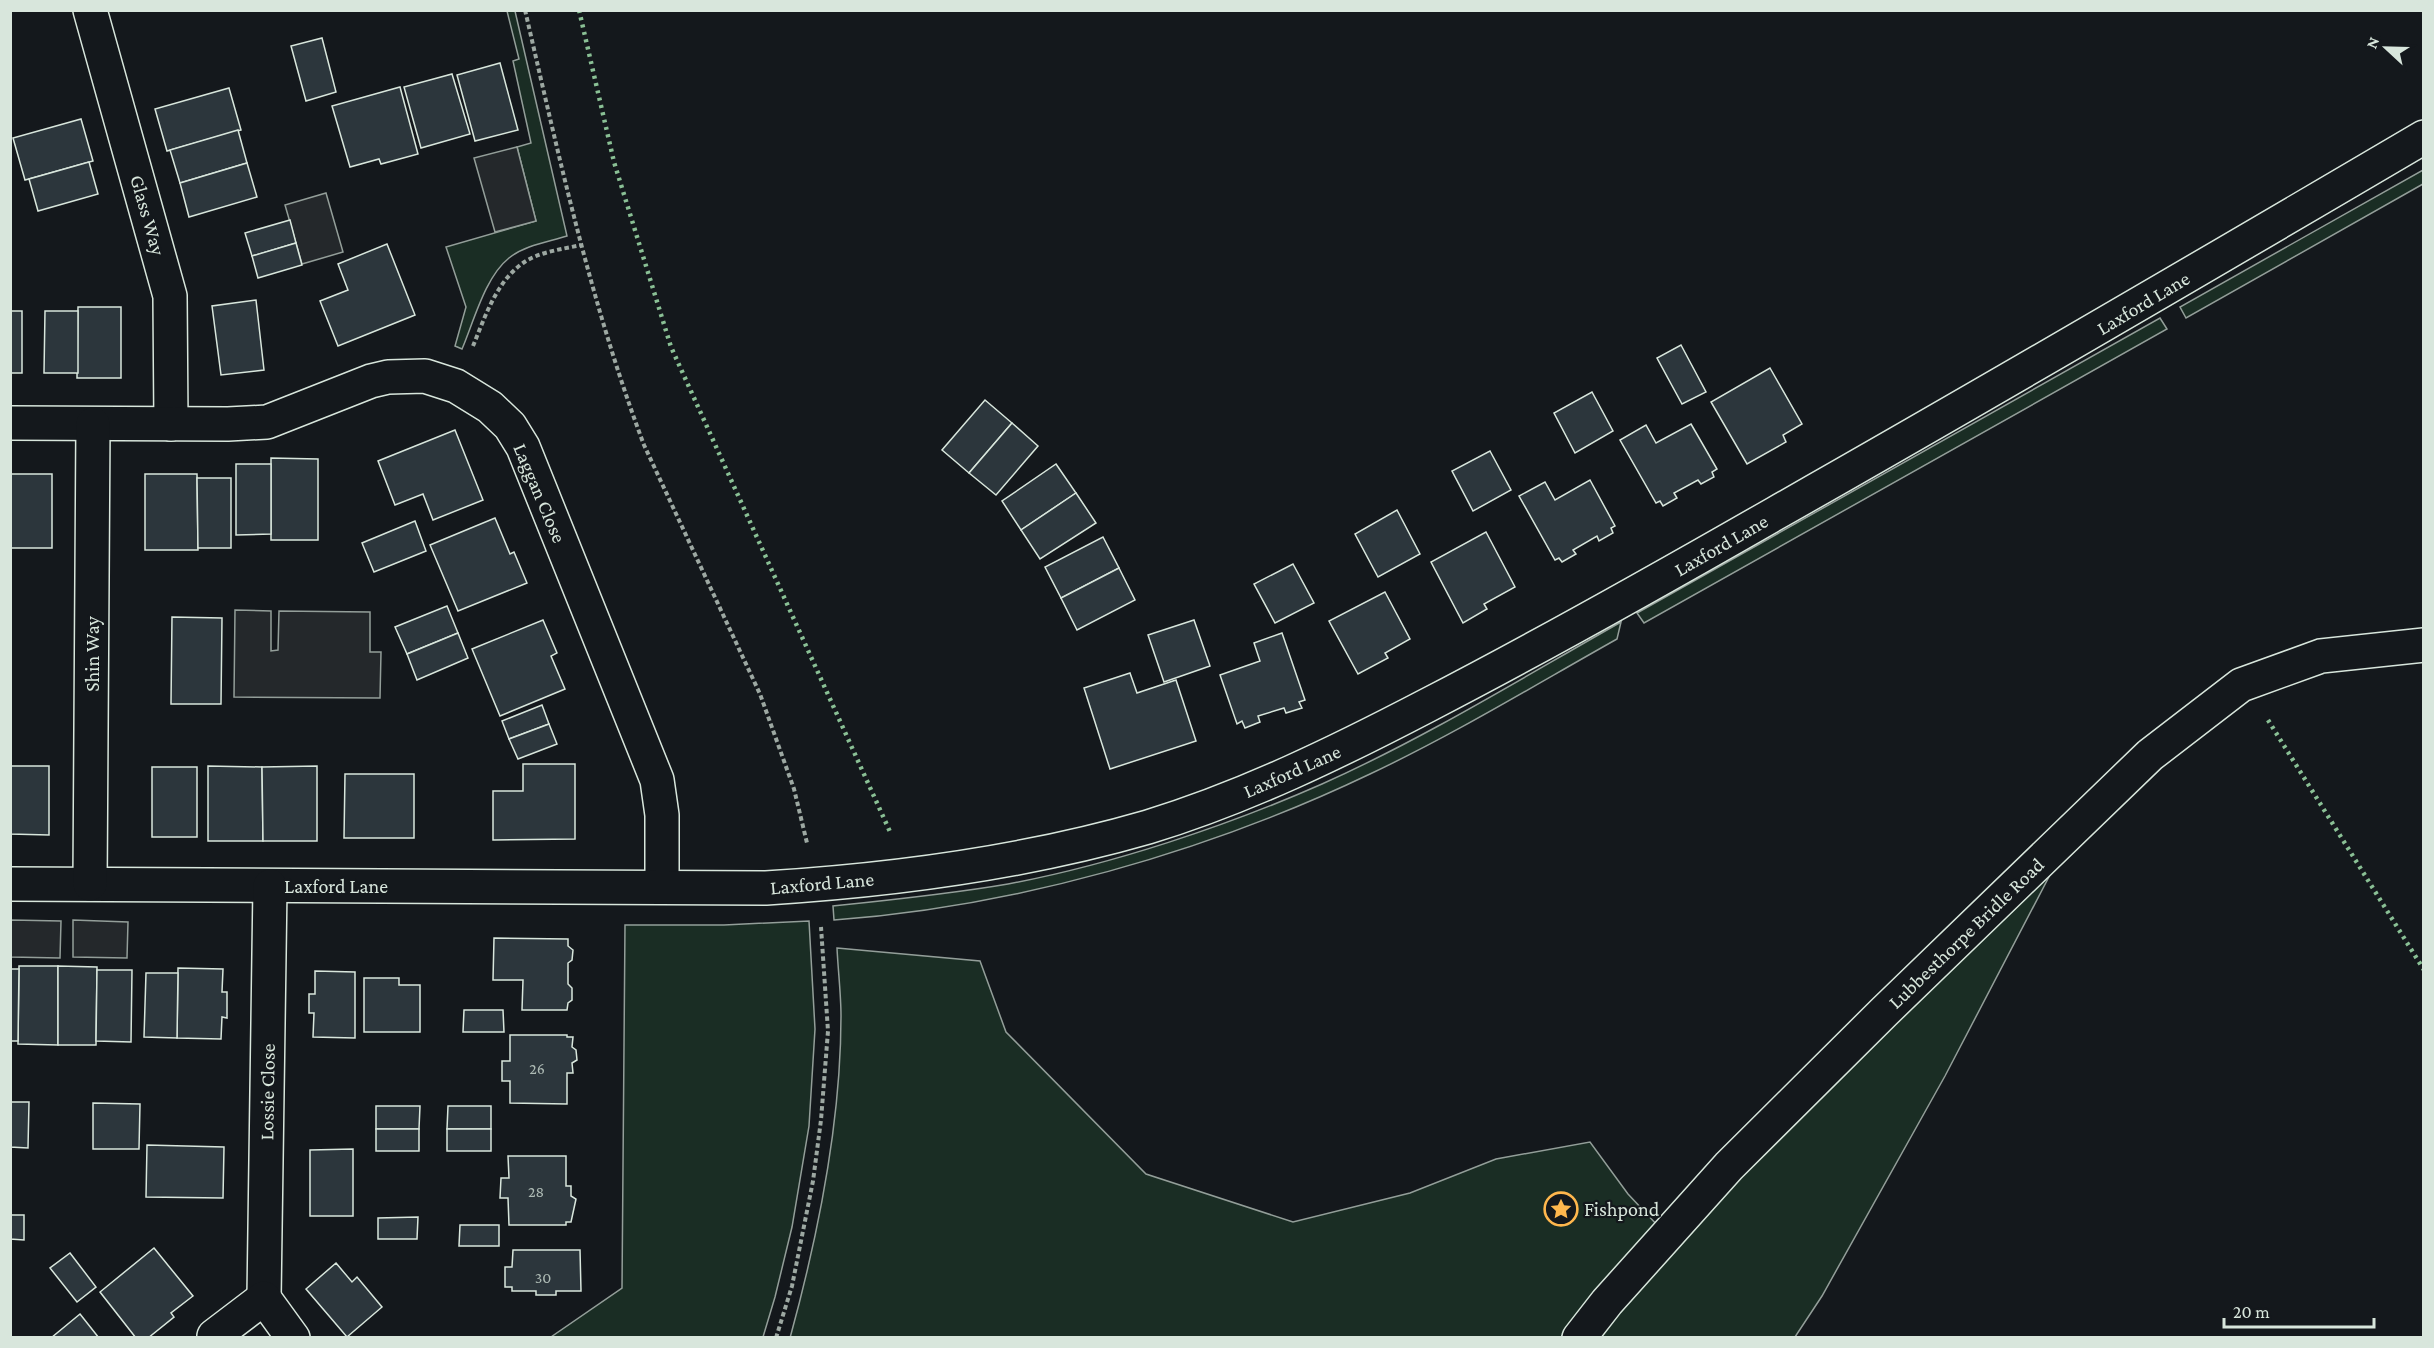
<svg xmlns="http://www.w3.org/2000/svg" width="2434" height="1348" font-family="'Crimson Pro',serif">
  <style>
    .green { fill: #1a2d24; stroke: #939e99; stroke-width: 1.5 }
    .parking { fill: #24282b; stroke: #939e99; stroke-width: 1.5 }
    .building { fill: #2c363c; stroke: #d8e6dc; stroke-width: 1.5 }
    .lines { fill: none; stroke-linecap: round; stroke-linejoin: round }
    .minor-casing { stroke: #d8e6dc; stroke-width: 36 }
    .path { stroke: #9da8a2; stroke-width: 4; stroke-dasharray: 4.5 3; stroke-linecap: butt }
    .minor { stroke: #14181c; stroke-width: 33 }
    .hedge { stroke: #8ac095; stroke-width: 4.5; stroke-dasharray: 3 4.5; stroke-linecap: butt }
    .labels { text-anchor: middle; dominant-baseline: central; stroke-width: 4.5; stroke-linejoin: round; paint-order: stroke }
    .number-label { font-size: 16px; fill: #adbab4 }
    .street-label { font-size: 20px; fill: #d8e6dc; stroke: #14181c }
    .poi-label { font-size: 20px; fill: #d8e6dc; stroke: #14181c; text-anchor: start }
  </style>
  <rect width="100%" height="100%" fill="#14181c"/>
  <g class="green">
    <path d="M507 11H515L567 236C548 242 525 245 509 258 485 277 474 321 462 349L455 346 466 307 446 247 536 221 517 147 531 143 513 61 519 59Z"/>
    <path d="M2423 170V184L2186 318 2180 307Z"/>
    <path d="M2160 318 2167 329 1644 623 1637 613Z"/>
    <path d="M1621 622 1617 639C1535 685 1455 734 1370 774 1207 852 1014 907 834 920L833 906C891 900 950 894 1008 884 1110 865 1227 826 1322 784 1425 738 1522 678 1621 622Z"/>
    <path d="M2052 871 1945 1076 1822 1296 1795 1337 1597 1338 1716 1202 1829 1087Z"/>
    <path d="M809 921 815 1029 809 1126 792 1227 775 1297 763 1337H551L622 1288 625 925H724Z"/>
    <path d="M837 948 980 961 1006 1032 1146 1174 1293 1222 1410 1193 1496 1159 1590 1142 1628 1194 1659 1227 1616 1272 1561 1337 790 1338C818 1236 841 1122 841 1016 841 994 838 970 837 948Z"/>
  </g>
  <g class="parking">
    <path d="M517 147 536 221 495 232 474 158Z"/>
    <path d="M326 193 343 252 302 264 285 205Z"/>
    <path d="M235 610 271 611V651L278 650 279 611 370 612V652H381L380 698 234 697Z"/>
    <path d="M11 920 61 921 60 958 11 957Z"/>
    <path d="M73 920 128 922 127 958 73 957Z"/>
  </g>
  <g class="building">
    <path d="M322 38 336 92 306 101 291 46Z"/>
    <path d="M500 63 518 130 475 141 457 75Z"/>
    <path d="M452 74 470 134 421 148 404 87Z"/>
    <path d="M400 87 418 154 381 164 379 159 350 167 332 106Z"/>
    <path d="M229 88 241 130 167 151 155 109Z"/>
    <path d="M81 119 93 161 25 180 13 138Z"/>
    <path d="M238 130 247 163 180 183 170 150Z"/>
    <path d="M89 162 98 194 38 211 29 179Z"/>
    <path d="M247 163 257 197 189 217 180 183Z"/>
    <path d="M290 220 296 243 252 256 245 233Z"/>
    <path d="M296 243 302 265 258 278 252 256Z"/>
    <path d="M387 244 415 315 338 346 320 301 348 290 338 264Z"/>
    <path d="M256 300 264 370 221 375 212 306Z"/>
    <path d="M78 307H121V378H77Z"/>
    <rect x="10" y="311" width="12" height="62"/>
    <path d="M45 311H78V373H44Z"/>
    <path d="M1681 345 1706 392 1682 404 1657 358Z"/>
    <path d="M1770 368 1802 424 1783 435 1786 442 1747 464 1711 402Z"/>
    <path d="M1592 392 1613 431 1575 453 1554 413Z"/>
    <path d="M985 400 1012 423 969 473 942 450Z"/>
    <path d="M1012 423 1038 446 996 495 969 473Z"/>
    <path d="M1691 424 1717 469 1712 472 1714 477 1701 484 1698 480 1674 493 1677 498 1663 506 1660 501 1656 503 1620 440 1646 425 1656 443Z"/>
    <path d="M455 430 483 500 433 520 423 494 395 505 378 461Z"/>
    <path d="M1490 451 1511 490 1473 511 1452 471Z"/>
    <path d="M271 458 318 459V540H271Z"/>
    <path d="M236 464H271V534L236 535Z"/>
    <path d="M1056 464 1076 493 1021 530 1002 501Z"/>
    <rect x="10" y="474" width="42" height="74"/>
    <path d="M145 474H197L198 550H145Z"/>
    <path d="M197 478H231V548H198Z"/>
    <path d="M1590 480 1615 526 1611 528 1613 533 1599 541 1597 536 1573 550 1576 554 1562 562 1559 558 1555 560 1519 496 1545 482 1555 500Z"/>
    <path d="M1076 493 1096 523 1040 559 1021 530Z"/>
    <path d="M1397 510 1420 554 1378 577 1355 534Z"/>
    <path d="M495 518 510 554 514 552 527 583 458 611 430 545Z"/>
    <path d="M415 521 426 551 374 572 362 543Z"/>
    <path d="M1486 532 1515 587 1484 604 1487 609 1463 623 1431 562Z"/>
    <path d="M1103 537 1119 568 1061 598 1045 567Z"/>
    <path d="M1293 564 1314 603 1275 623 1254 584Z"/>
    <path d="M1119 568 1135 600 1077 630 1061 598Z"/>
    <path d="M1385 592 1410 639 1385 653 1388 658 1358 674 1329 621Z"/>
    <path d="M447 606 458 633 407 654 395 627Z"/>
    <path d="M172 617 222 618 221 704H171Z"/>
    <path d="M543 620 557 653 551 656 565 689 500 716 472 649Z"/>
    <path d="M1194 620 1210 666 1164 682 1148 635Z"/>
    <path d="M458 633 468 658 417 680 407 654Z"/>
    <path d="M1282 633 1305 700 1299 702 1302 708 1286 713 1284 708 1258 716 1260 722 1245 728 1242 721 1237 724 1220 675 1260 661 1254 643Z"/>
    <path d="M1130 673 1137 693 1176 680 1196 741 1110 769 1084 688Z"/>
    <path d="M542 705 549 724 509 739 502 721Z"/>
    <path d="M549 724 557 744 518 759 509 739Z"/>
    <path d="M523 764H575V839L493 840V791H523Z"/>
    <path d="M10 766H49V835L10 834Z"/>
    <path d="M208 766 262 767 263 841H208Z"/>
    <path d="M317 766V841H263L262 767Z"/>
    <rect x="152" y="767" width="45" height="70"/>
    <path d="M345 774H414V838H344Z"/>
    <path d="M494 938 568 939V946L573 950 572 960 568 963V984L572 988V1000L568 1003 567 1010H522L523 980H493Z"/>
    <path d="M19 966H58V1045L18 1044Z"/>
    <path d="M58 966 97 967 96 1045H58Z"/>
    <path d="M178 968 223 969 222 992H227V1018L222 1017 221 1039 177 1038Z"/>
    <path d="M10 969H19L18 1041H10Z"/>
    <path d="M97 970H132L131 1042 96 1041Z"/>
    <path d="M315 971 355 972V1038L313 1037 314 1013H309V994H315Z"/>
    <path d="M146 973H178L177 1038 144 1037Z"/>
    <path d="M364 978H399V985H420V1032H364Z"/>
    <path d="M464 1010H503L504 1032H463Z"/>
    <path d="M510 1035H567V1037H573L572 1047 576 1050 577 1060 572 1063 573 1073H567V1104L510 1103V1081H502V1061H510Z"/>
    <path d="M10 1102H29L28 1148 10 1147Z"/>
    <path d="M93 1103 140 1104 139 1149H93Z"/>
    <path d="M376 1106H420L419 1129H376Z"/>
    <path d="M448 1106H491V1129H447Z"/>
    <rect x="376" y="1129" width="43" height="22"/>
    <rect x="447" y="1129" width="44" height="22"/>
    <path d="M147 1145 224 1147 223 1198 146 1197Z"/>
    <path d="M353 1149V1216H310V1150Z"/>
    <path d="M508 1156H566V1186H571V1196L576 1199 571 1222H566V1225H509L508 1198H500L501 1178H509Z"/>
    <path d="M10 1215H24V1240L10 1239Z"/>
    <path d="M418 1217 417 1239H378V1218Z"/>
    <path d="M460 1225H499V1246H459Z"/>
    <path d="M154 1248 193 1296 171 1313 174 1317 148 1338H136L100 1292Z"/>
    <path d="M513 1250H580L581 1291H556V1295H536V1291H512V1287H505V1267H512Z"/>
    <path d="M70 1253 96 1287 77 1302 50 1268Z"/>
    <path d="M336 1263 352 1282 357 1277 382 1307 347 1337 306 1289Z"/>
    <path d="M80 1314 99 1338H51Z"/>
  </g>
  <g class="lines">
    <g class="minor-casing">
      <g id="minor">
        <path d="M90 10 170 296 171 424"/>
        <path d="M10 423 228 424 267 422 371 381 388 377 425 376 456 386 490 407 510 426 523 447 657 780 662 815V887"/>
        <path d="M10 884 766 888C895 880 1024 863 1148 827 1246 797 1338 752 1428 705 1546 644 1661 579 1776 513 1993 390 2208 264 2424 137"/>
        <path d="M90 884 93 424"/>
        <path d="M264 1298 270 886"/>
        <path d="M214 1336 264 1298 293 1338"/>
        <path d="M1579 1338 1607 1302 1729 1166 1884 1012 2150 755 2241 685 2321 656 2424 645"/>
      </g>
    </g>
    <g class="path">
      <path d="M525 10C559 157 591 304 644 445L760 694 794 789 807 843"/>
      <path d="M473 346C485 317 496 282 523 263 538 252 563 249 581 245"/>
      <path d="M776 1338 792 1286 813 1181 821 1120 828 1031 821 927"/>
    </g>
    <use href="#minor" class="minor"/>
    <g class="hedge">
      <path d="M579 10 614 162 671 347 891 834"/>
      <path d="M2268 720 2424 970"/>
    </g>
  </g>
  <defs>
    <g id="sight-ring" transform="scale(1.725)"><circle r="9.5" fill="#14181c" stroke="#ffb74d" stroke-width="1.5"/><path d="M0-6L1.8-2.2L6-1.7L2.9 1.2L3.7 5.4L0 3.3L-3.7 5.4L-2.9 1.2L-6-1.7L-1.8-2.2Z" fill="#ffb74d"/></g>
  </defs>
  <g fill-rule="evenodd">
    <use href="#sight-ring" x="1561" y="1209"/>
  </g>
  <g class="labels">
    <g class="number-label">
      <text x="537" y="1068">26</text>
      <text x="536" y="1191">28</text>
      <text x="543" y="1277">30</text>
    </g>
    <g class="street-label">
      <text transform="translate(148 215) rotate(74)">Glass Way</text>
      <text transform="translate(2143 303) rotate(-31)">Laxford Lane</text>
      <text transform="translate(540 493) rotate(67)">Laggan Close</text>
      <text transform="translate(1721 545) rotate(-30)">Laxford Lane</text>
      <text transform="translate(92 654) rotate(-90)">Shin Way</text>
      <text transform="translate(1292 771) rotate(-24)">Laxford Lane</text>
      <text transform="translate(822 883) rotate(-5)">Laxford Lane</text>
      <text x="336" y="886">Laxford Lane</text>
      <text transform="translate(1966 933) rotate(-44)">Lubbesthorpe Bridle Road</text>
      <text transform="translate(267 1092) rotate(-89)">Lossie Close</text>
    </g>
    <g class="poi-label">
      <text x="1584" y="1209">Fishpond</text>
    </g>
  </g>
  <rect width="2434" height="1348" fill="none" stroke="#d8e6dc" stroke-width="24"/>
  <g transform="translate(2386 48) rotate(292)" stroke="#14181c" stroke-width="4.5" paint-order="stroke">
  <path d="M0-4.5L10 22L0 15L-10 22Z" fill="#d8e6dc"/>
  <text y="-9" font-size="16" font-weight="bold" text-anchor="middle" fill="#d8e6dc">N</text>
  </g>
  <path d="M2224 1318v9h150v-9" fill="none" stroke="#d8e6dc" stroke-width="3"/>
  <text x="2233" y="1318" font-size="18" fill="#d8e6dc" stroke="#14181c" stroke-width="4.5" paint-order="stroke">20 m</text>
</svg>
